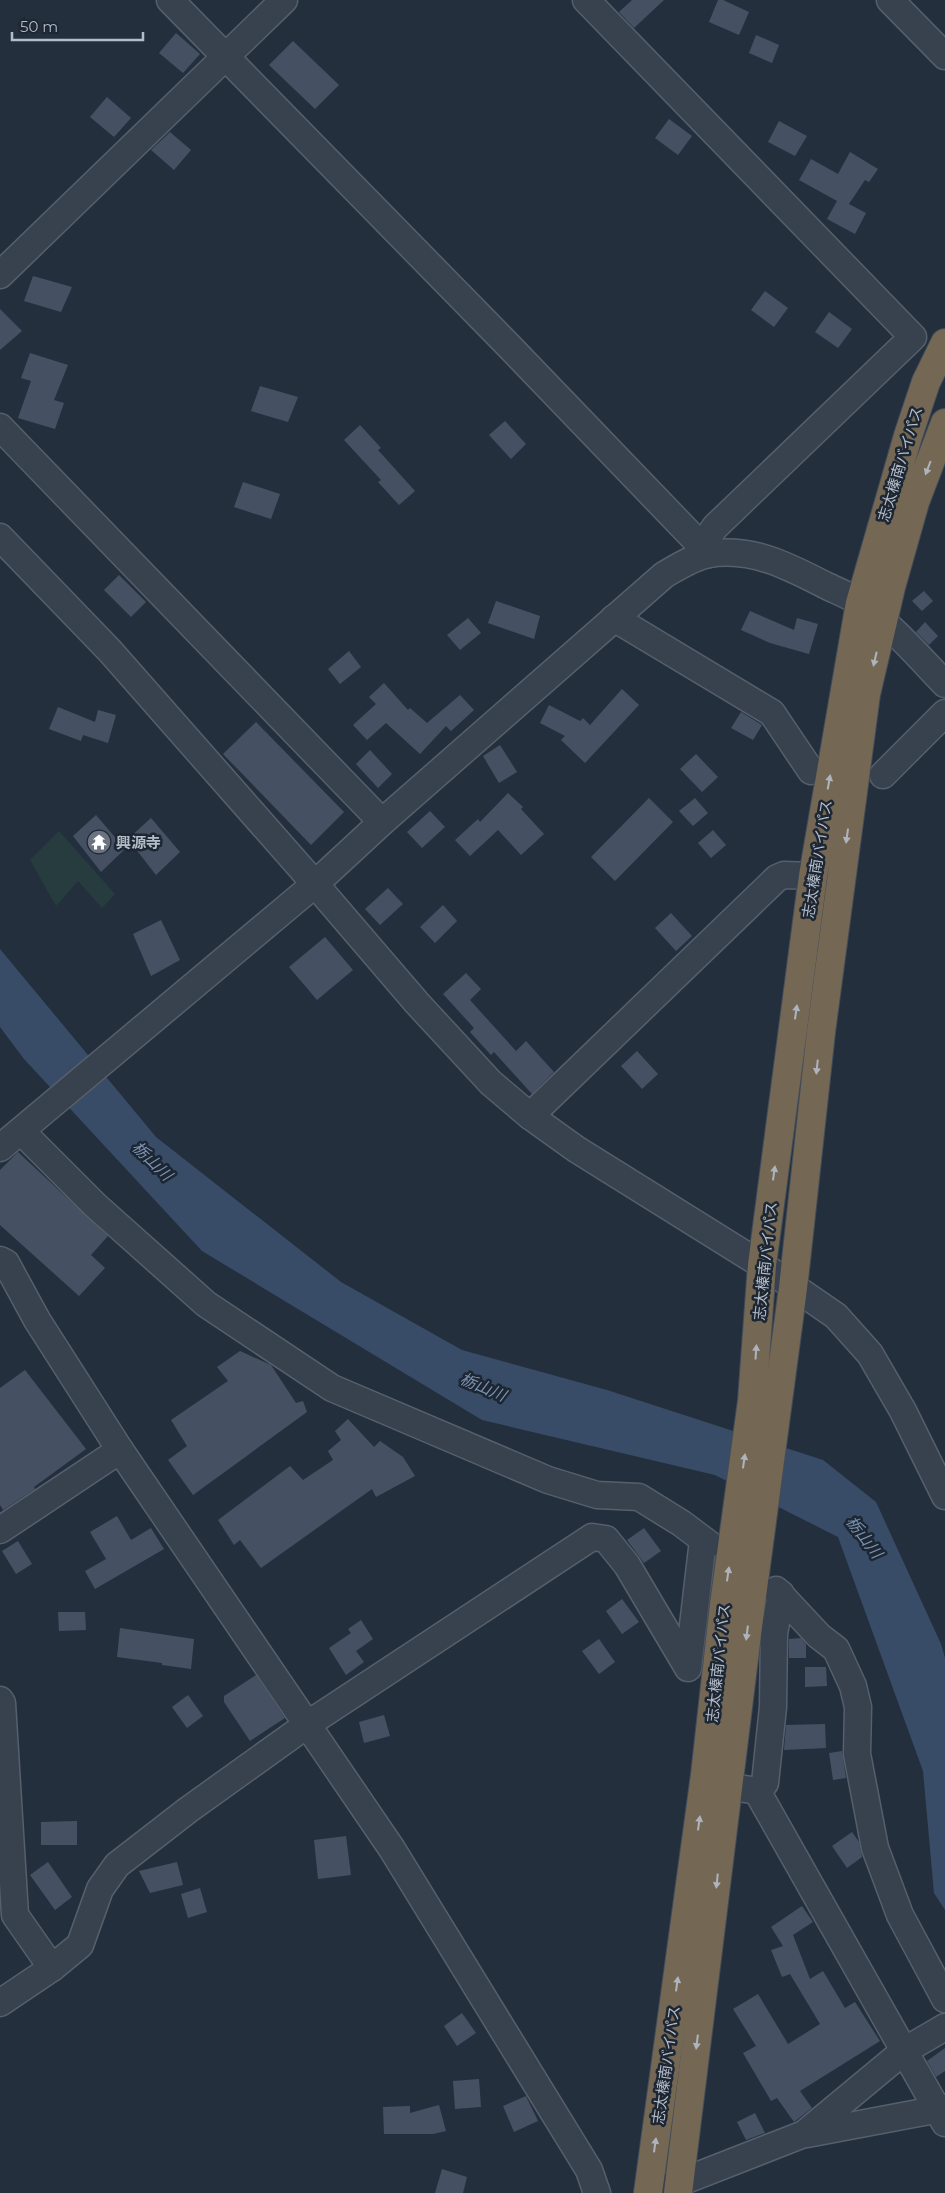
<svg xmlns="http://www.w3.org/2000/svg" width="945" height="2193" font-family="Montserrat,'Noto Sans JP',sans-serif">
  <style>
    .green { fill: #263c3f }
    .water { fill: #394c67 }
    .building { fill: #455162 }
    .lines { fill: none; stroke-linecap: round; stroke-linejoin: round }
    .minor-casing { stroke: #565f6c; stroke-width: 29 }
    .highway-casing { stroke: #434c59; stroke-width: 30 }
    .minor { stroke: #38414e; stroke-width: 26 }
    .highway { stroke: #746855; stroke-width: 28 }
    .oneway { fill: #aeb4bd }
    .labels { text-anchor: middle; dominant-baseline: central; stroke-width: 5; stroke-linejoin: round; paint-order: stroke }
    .street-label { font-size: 15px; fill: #b4bcc9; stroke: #1d2633 }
    .poi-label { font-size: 15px; font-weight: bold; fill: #b4bcc9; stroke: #1d2633; text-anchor: start }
    .water-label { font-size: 16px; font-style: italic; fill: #7c92b1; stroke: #1d2633 }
  </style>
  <rect width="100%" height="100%" fill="#242f3e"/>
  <path class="green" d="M59 831 115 894 102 908 78 881 56 906 30 860Z"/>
  <path class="water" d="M0 949 156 1137 341 1282 462 1350 607 1390 823 1460 876 1502 941 1644 945 1658V1910L934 1893 923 1771 838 1537 715 1475 482 1420 202 1251 24 1059 0 1027Z"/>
  <g class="building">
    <path d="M632 0H664L634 28 619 12Z"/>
    <path d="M718 0H723L749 12 739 35 709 22Z"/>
    <path d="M176 33 200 54 183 73 159 53Z"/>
    <path d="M756 35 779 45 772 63 749 53Z"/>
    <path d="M293 41 339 85 315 109 269 65Z"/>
    <path d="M107 97 131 118 114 137 90 117Z"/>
    <path d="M669 119 692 136 678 155 655 138Z"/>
    <path d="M779 121 807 136 795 156 768 142Z"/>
    <path d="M170 132 191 150 174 170 151 150Z"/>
    <path d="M850 152 878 169 869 182 865 180 849 204 866 213 855 234 827 219 837 201 799 180 811 159 838 174Z"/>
    <path d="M33 276 72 287 61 312 24 301Z"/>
    <path d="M765 291 788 308 774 327 751 310Z"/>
    <path d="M0 309 22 331 0 350Z"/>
    <path d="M829 312 852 329 838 348 815 332Z"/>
    <path d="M30 353 68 365 54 400 64 403 55 429 18 418 31 381 21 378Z"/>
    <path d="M260 386 298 397 288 422 251 411Z"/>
    <path d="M505 421 526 444 511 459 489 435Z"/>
    <path d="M360 425 381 448 378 450 415 491 399 505 378 482 381 480 344 440Z"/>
    <path d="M243 482 280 494 271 519 234 507Z"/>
    <path d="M119 575 146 602 131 617 104 590Z"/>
    <path d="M924 591 933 601 922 611 912 601Z"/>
    <path d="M496 601 540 616 534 639 488 623Z"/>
    <path d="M750 611 794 630 797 618 818 624 809 654 770 643 741 630Z"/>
    <path d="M468 618 481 633 460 650 447 635Z"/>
    <path d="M925 622 938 636 929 645 916 632Z"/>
    <path d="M349 651 361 667 340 684 328 669Z"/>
    <path d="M384 683 408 710 410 708 427 723 460 695 474 710 451 731 446 726 420 754 386 723 367 740 353 725 376 704 369 697Z"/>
    <path d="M622 689 639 705 585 763 561 740 565 736 540 723 549 705 580 721 583 718 590 725Z"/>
    <path d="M58 707 95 722 98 710 116 715 108 743 83 735 81 741 49 729Z"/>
    <path d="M741 712 762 725 753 740 731 728Z"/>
    <path d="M256 722 344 812 311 845 223 754Z"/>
    <path d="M500 745 517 772 499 783 483 756Z"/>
    <path d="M370 750 392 774 378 788 356 764Z"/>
    <path d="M696 754 718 777 702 792 680 769Z"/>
    <path d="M508 793 523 807 521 809 544 834 521 855 498 830 470 856 455 840 478 819 480 822Z"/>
    <path d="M649 798 673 822 615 881 591 857Z"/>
    <path d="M695 798 708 813 693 826 679 811Z"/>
    <path d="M430 811 445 827 422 848 407 832Z"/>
    <path d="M96 815 125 849 101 872 73 836Z"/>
    <path d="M151 818 180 852 156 875 128 839Z"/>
    <path d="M713 830 726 845 711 858 698 843Z"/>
    <path d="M388 888 403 904 380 925 365 909Z"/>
    <path d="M443 905 457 921 435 943 420 927Z"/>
    <path d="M671 913 692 936 676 951 655 928Z"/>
    <path d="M161 920 180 960 151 976 133 934Z"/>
    <path d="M325 937 353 970 317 1000 289 967Z"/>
    <path d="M466 973 481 989 470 1000 516 1051 526 1041 554 1072 532 1094 494 1052 491 1055 470 1032 474 1028 443 994Z"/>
    <path d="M637 1051 658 1074 642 1089 621 1066Z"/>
    <path d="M18 1152 108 1236 91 1255 105 1268 79 1296 0 1225V1170Z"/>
    <path d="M240 1351 271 1365 296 1403 303 1401 307 1412 193 1495 168 1460 187 1446 171 1420 228 1381 217 1367Z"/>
    <path d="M25 1370 86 1449 34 1487 35 1489 3 1510 0 1505V1388Z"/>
    <path d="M348 1419 374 1447 380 1441 403 1457 415 1476 376 1497 372 1489 261 1568 240 1540 234 1545 218 1520 290 1466 303 1480 333 1460 328 1451 341 1440 335 1431Z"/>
    <path d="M117 1516 131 1540 151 1528 164 1549 95 1589 85 1571 106 1559 90 1532Z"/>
    <path d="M644 1528 661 1551 644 1563 627 1540Z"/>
    <path d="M18 1541 32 1564 16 1574 2 1551Z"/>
    <path d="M622 1599 639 1622 622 1634 606 1611Z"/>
    <path d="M58 1612H85L86 1630 59 1631Z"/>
    <path d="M361 1620 373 1639 356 1651 364 1662 346 1675 329 1648 351 1633 348 1629Z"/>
    <path d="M120 1628 194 1639 191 1669 162 1665V1663L117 1657Z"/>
    <path d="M801 1638 806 1644V1658H789V1639Z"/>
    <path d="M599 1639 615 1662 599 1674 582 1651Z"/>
    <path d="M805 1667H826L827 1686 805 1687Z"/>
    <path d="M256 1675 285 1718 250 1741 224 1702V1696Z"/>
    <path d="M188 1695 203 1716 187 1728 172 1707Z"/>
    <path d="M384 1715 390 1736 364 1743 359 1722Z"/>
    <path d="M825 1724 826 1748 784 1750 786 1725Z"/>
    <path d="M842 1751 846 1778 833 1780 829 1753Z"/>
    <path d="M77 1821V1845H41V1822Z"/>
    <path d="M852 1832 859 1842 862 1857 847 1868 832 1846Z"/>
    <path d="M346 1836 351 1875 318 1879 314 1840Z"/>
    <path d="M48 1862 72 1897 55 1910 30 1875Z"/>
    <path d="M177 1862 183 1885 150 1893 139 1871Z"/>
    <path d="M200 1888 207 1912 188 1918 181 1894Z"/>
    <path d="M802 1906 813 1922 793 1935 810 1979 823 1971 845 2008 855 2002 880 2041 800 2091 812 2108 794 2122 777 2098 771 2101 743 2053 756 2046 733 2009 758 1994 788 2044 820 2024 790 1974 782 1977 771 1950 783 1946 771 1927Z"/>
    <path d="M462 2013 476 2033 457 2046 444 2026Z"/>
    <path d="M945 2048V2071L936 2077 927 2061Z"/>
    <path d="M479 2079 481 2107 455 2109 453 2081Z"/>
    <path d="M526 2096 538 2121 514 2132 503 2106Z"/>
    <path d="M439 2105 446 2131 433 2134H384L383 2107 410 2106V2113Z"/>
    <path d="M755 2113 765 2133 746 2140 737 2122Z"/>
    <path d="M442 2169 467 2177 463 2193H435Z"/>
  </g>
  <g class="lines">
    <g class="minor-casing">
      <g id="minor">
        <path d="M170 0 506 343 709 554"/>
        <path d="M586 0 913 337 715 527 707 539 709 554"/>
        <path d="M890 0 945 56"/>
        <path d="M0 275 284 0"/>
        <path d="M0 427 382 822"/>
        <path d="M0 537 110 651 315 884 417 1003 491 1083 530 1116 576 1149 762 1265 836 1316 870 1354 903 1411 945 1496"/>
        <path d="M614 618 772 713 811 771"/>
        <path d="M883 775 945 713"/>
        <path d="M530 1116 777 878 784 875 813 876"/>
        <path d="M21 1131 95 1205 206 1304 332 1388 548 1480 597 1495 639 1497 681 1523 709 1544"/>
        <path d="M0 1148 315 884 382 822 664 575C678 567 693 557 709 554 752 547 788 566 825 585 837 591 851 596 862 604 893 627 918 656 945 684"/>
        <path d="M0 1260 6 1263 37 1320 120 1450 392 1849 589 2170 597 2193"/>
        <path d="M0 1530 120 1450"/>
        <path d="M776 1590 819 1636 836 1649 853 1686 858 1707 857 1754 875 1848 900 1915 945 1999"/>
        <path d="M0 1700 2 1703 15 1915 52 1968"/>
        <path d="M727 1786 757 1791 945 2123"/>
        <path d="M757 1791 765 1783 773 1707 774 1634 781 1594"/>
        <path d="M0 2003 52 1968 80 1945 100 1889 117 1865 188 1810 308 1724 592 1537 606 1539 627 1565 688 1668 703 1540"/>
        <path d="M807 2134 945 2108"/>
        <path d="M653 2193 804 2134 904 2051 945 2027"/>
      </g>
    </g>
    <g class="highway-casing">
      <g id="highway">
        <path d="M648 2193 705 1775 724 1605 752 1401 762 1265 813 876 860 603 908 436 926 382 945 343"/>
        <path d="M678 2193 748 1626 793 1288 821 1032 866 694 891 587 915 502 945 423"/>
      </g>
    </g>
    <use href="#minor" class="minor"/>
    <use href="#highway" class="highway"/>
  </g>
  <defs><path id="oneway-solid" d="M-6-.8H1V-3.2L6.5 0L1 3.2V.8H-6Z" transform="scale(1.25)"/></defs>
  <g class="oneway">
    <use href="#oneway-solid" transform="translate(928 468) rotate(111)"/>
    <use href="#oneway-solid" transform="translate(875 659) rotate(103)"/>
    <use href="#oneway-solid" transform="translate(829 782) rotate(-80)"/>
    <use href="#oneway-solid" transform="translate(847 836) rotate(98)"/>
    <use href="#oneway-solid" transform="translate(796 1012) rotate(-82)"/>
    <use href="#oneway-solid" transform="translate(817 1067) rotate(96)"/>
    <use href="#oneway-solid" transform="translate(774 1173) rotate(-82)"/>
    <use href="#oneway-solid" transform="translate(756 1352) rotate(-86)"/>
    <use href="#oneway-solid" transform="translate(744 1461) rotate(-82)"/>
    <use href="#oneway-solid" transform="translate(728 1574) rotate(-82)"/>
    <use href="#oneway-solid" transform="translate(747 1633) rotate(97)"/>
    <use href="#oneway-solid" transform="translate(699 1823) rotate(-82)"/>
    <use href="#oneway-solid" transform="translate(717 1881) rotate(96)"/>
    <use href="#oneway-solid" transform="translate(677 1984) rotate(-82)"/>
    <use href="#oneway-solid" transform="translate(697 2042) rotate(97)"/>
    <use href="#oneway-solid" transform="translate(655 2145) rotate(-82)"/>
  </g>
  <defs>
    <g id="temple-disc" transform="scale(1.25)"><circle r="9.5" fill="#6b7280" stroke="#1d2633"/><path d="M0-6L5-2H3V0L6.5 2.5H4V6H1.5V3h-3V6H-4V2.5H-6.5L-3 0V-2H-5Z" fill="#fff"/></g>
  </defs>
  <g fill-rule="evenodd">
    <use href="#temple-disc" x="99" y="842"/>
  </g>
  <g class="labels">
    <g class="street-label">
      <text transform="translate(900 464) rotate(-73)">志太榛南バイパス</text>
      <text transform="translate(817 859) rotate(-81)">志太榛南バイパス</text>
      <text transform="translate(765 1261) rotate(-84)">志太榛南バイパス</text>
      <text transform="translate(718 1663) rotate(-84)">志太榛南バイパス</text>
      <text transform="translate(666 2065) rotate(-82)">志太榛南バイパス</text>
    </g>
    <g class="poi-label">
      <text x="116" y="842">興源寺</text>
    </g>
    <g class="water-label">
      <text transform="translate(152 1161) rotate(44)">栃山川</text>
      <text transform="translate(483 1387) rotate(23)">栃山川</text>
      <text transform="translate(864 1537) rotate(53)">栃山川</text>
    </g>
  </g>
  <path d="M12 32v8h131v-8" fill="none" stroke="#b4bcc9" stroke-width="2.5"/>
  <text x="20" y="32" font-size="15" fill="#b4bcc9" stroke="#1d2633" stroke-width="4" paint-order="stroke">50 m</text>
</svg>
